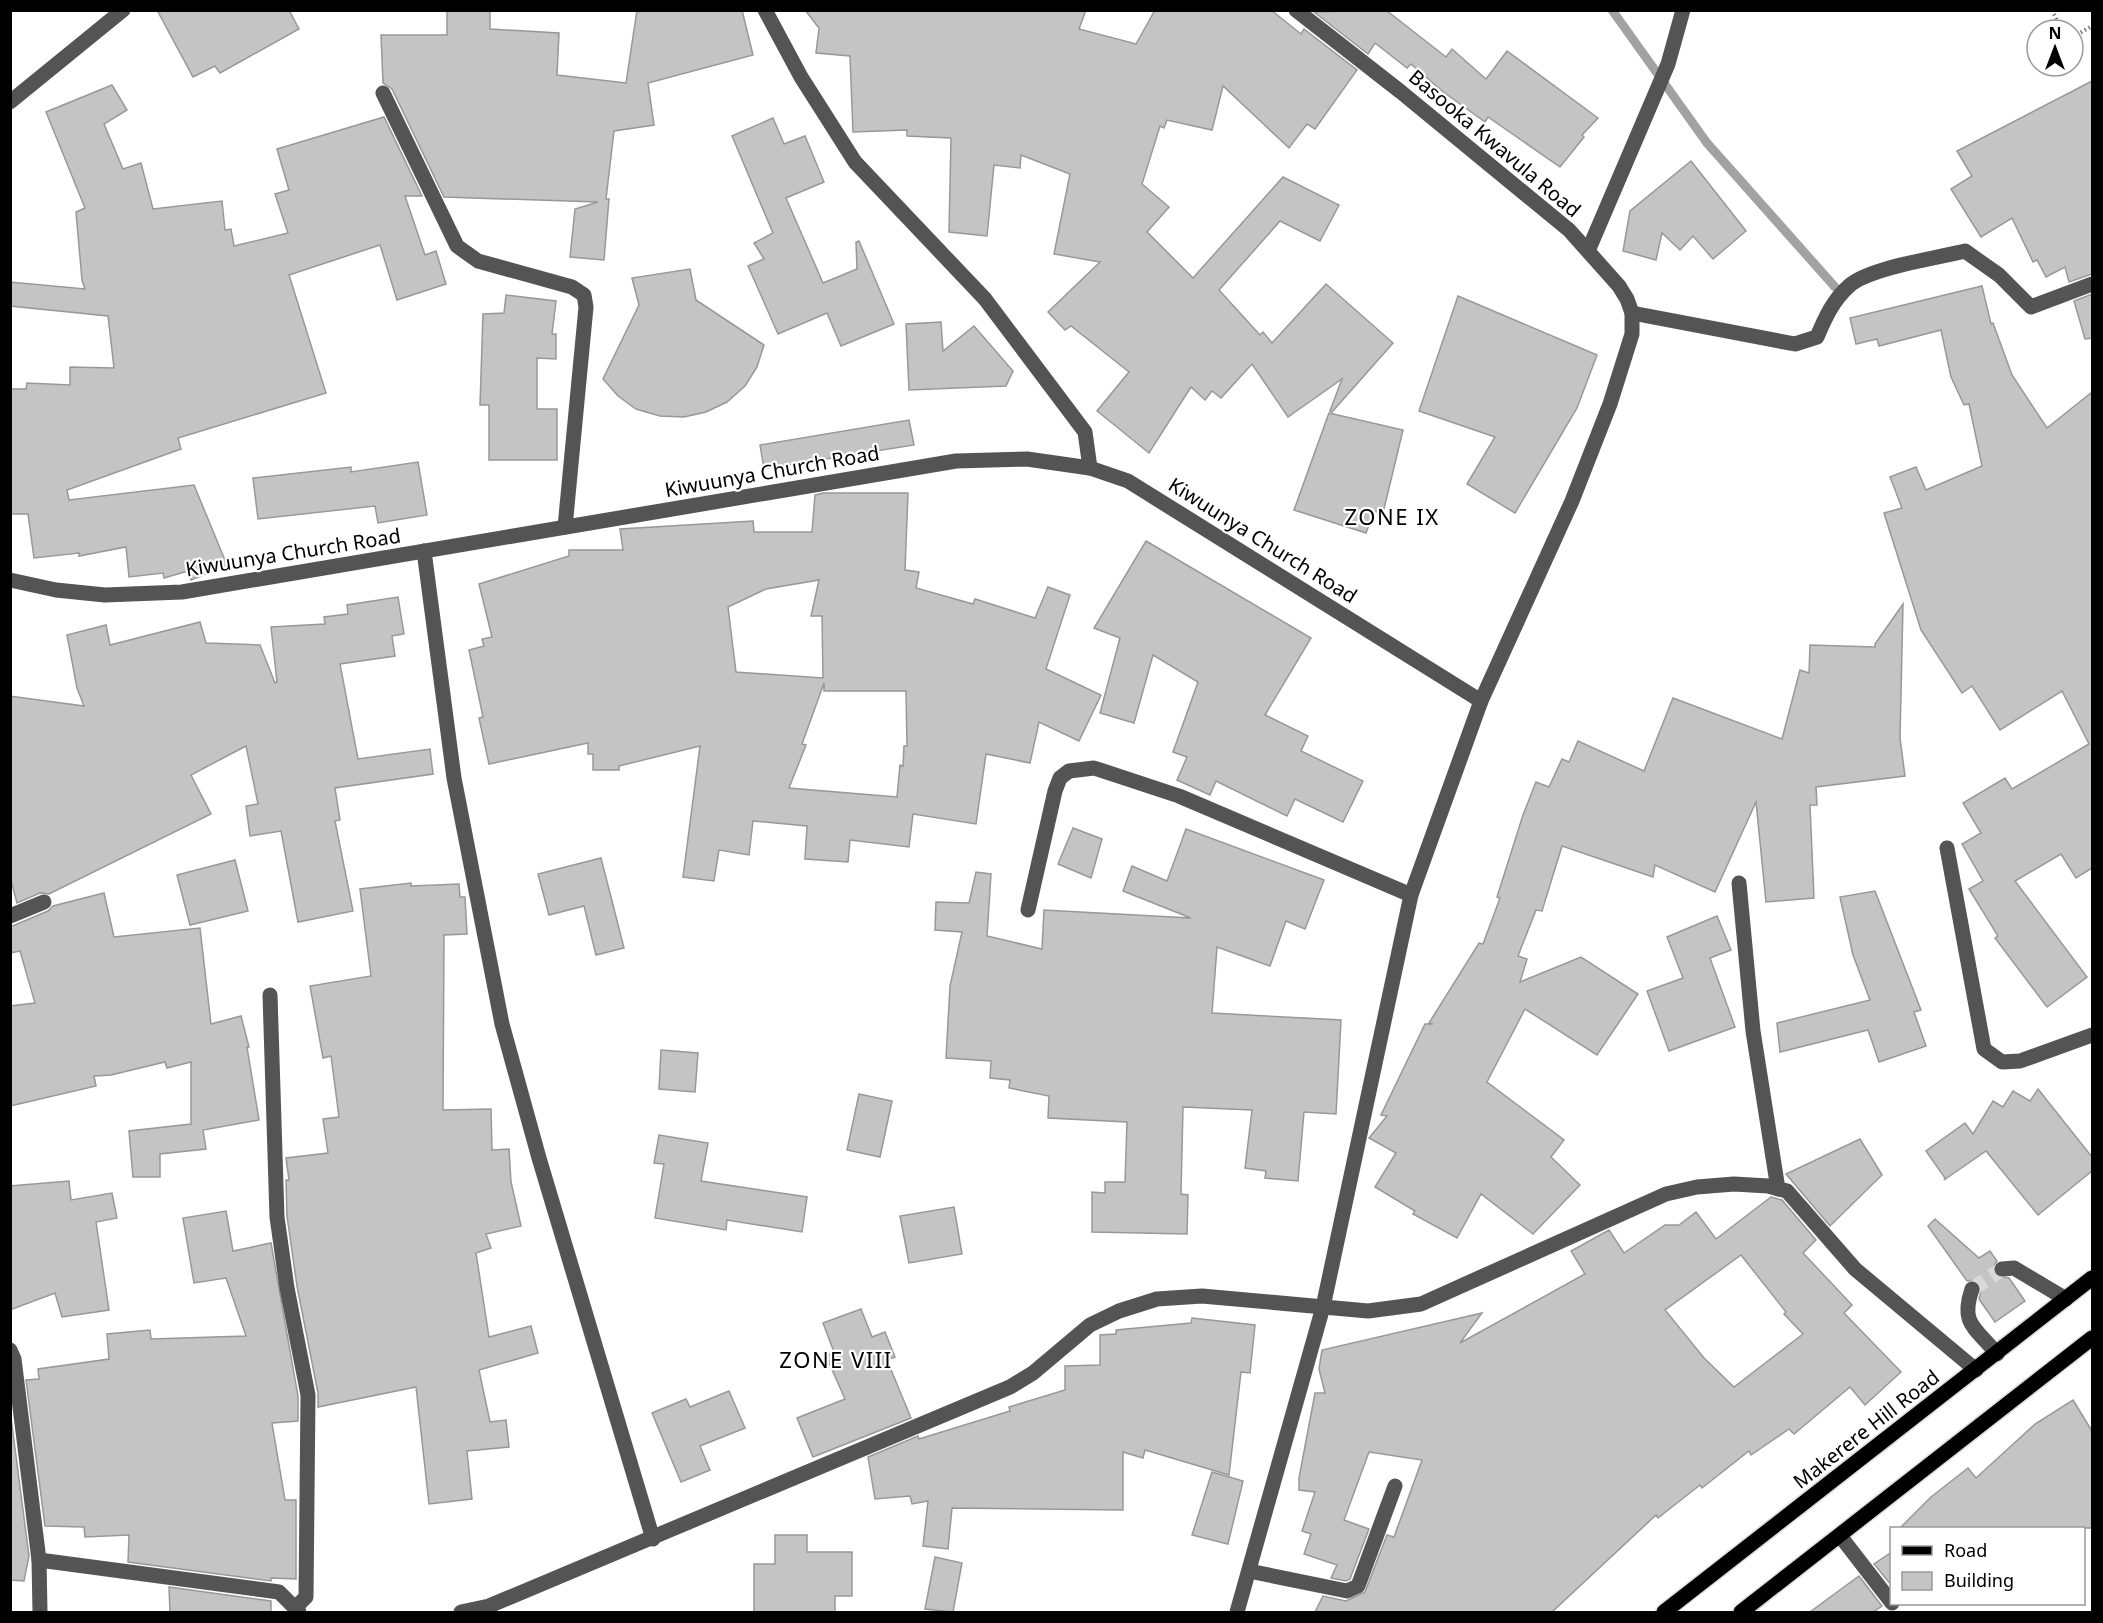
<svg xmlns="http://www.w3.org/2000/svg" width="2103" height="1623" font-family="'Noto Sans',sans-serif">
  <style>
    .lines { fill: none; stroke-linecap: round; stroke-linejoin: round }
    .stream { stroke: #a2a2a2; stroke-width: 9 }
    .building { fill: #c4c4c4; stroke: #989898; stroke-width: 1.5; fill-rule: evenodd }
    .minor-tunnel { stroke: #d9d9d9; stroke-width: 15; stroke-dasharray: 15 8; stroke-linecap: butt }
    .major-casing { stroke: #dbdbdb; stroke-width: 18 }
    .path { stroke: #767676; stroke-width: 4; stroke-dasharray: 1.5 3; stroke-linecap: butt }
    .minor { stroke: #545454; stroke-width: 15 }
    .major { stroke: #000; stroke-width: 15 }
    .labels { text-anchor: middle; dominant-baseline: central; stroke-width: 4.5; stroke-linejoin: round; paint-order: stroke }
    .street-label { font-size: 20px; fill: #000; stroke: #fff }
    .quarter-label { font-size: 22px; letter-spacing: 1.5px; fill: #000; stroke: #fff }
  </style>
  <rect width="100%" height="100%" fill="#fff"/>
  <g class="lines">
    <path class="stream" d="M1612 10 1707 143 1835 287"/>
  </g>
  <g class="building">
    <path d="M157 10H289L299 29 220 73 215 66 193 77Z"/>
    <path d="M447 10H490V29L559 33 557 75 626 83 637 10H742L753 55 648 83 654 125 614 131 606 199H609L604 260 570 257 575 209 598 202 444 197 392 89 383 83 381 35H447Z"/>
    <path d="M805 10H1086L1079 29 1136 44 1155 10H1271L1301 34 1304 29 1357 70 1315 129 1307 124 1289 148 1223 86 1212 130 1167 120 1164 128 1160 126 1142 184 1169 207 1147 232 1193 278 1283 177 1339 205 1320 241 1280 221 1219 290 1260 335 1263 332 1272 343 1326 284 1393 343 1332 412 1330 411 1342 379 1288 417 1252 364 1221 398 1212 391 1205 400 1191 387 1149 453 1097 411 1129 372 1071 326 1065 330 1048 312 1100 262 1054 254 1070 174 1021 155 1020 168 994 165 987 236 949 232 951 138 907 136V130L853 132 850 56 816 53 819 28Z"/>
    <path d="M1386 10 1446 57 1452 49 1486 79 1507 51 1598 118 1582 135 1584 137 1560 167 1488 117 1485 122 1442 91 1411 64 1407 68 1375 43 1368 54 1314 12Z"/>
    <path d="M2092 81V274L2069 282 2065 267 2046 277 2037 260 2033 262 2012 218 1981 237 1951 189 1972 176 1957 151Z"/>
    <path d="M112 85 127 110 104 124 123 169 141 163 153 209 222 201 225 230 231 229 234 246 288 233 275 194 289 190 277 149 384 117 422 196H405L425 255 436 251 446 284 397 300 380 245 289 275 326 393 178 438 181 449 67 490 69 500 194 485 227 565 191 580 188 571 164 578 163 573 129 577 126 547 79 556V553L34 558 28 514H10V389H26L27 383 70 385V367L114 368 108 316 10 306V282L85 289 82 280 76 212 85 208 46 112Z"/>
    <path d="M773 118 784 144 805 136 824 182 786 198 823 283 857 269 856 242 859 241 894 324 841 346 827 313 778 334 748 266 764 259 754 243 773 233 732 136Z"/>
    <path d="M1691 161 1746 231 1713 259 1693 236 1680 250 1662 233 1656 260 1623 251 1630 211Z"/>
    <path d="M690 269 696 300 764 345 757 367 745 386 727 402 706 412 684 417 660 416 636 409 618 396 603 379 639 305 632 278Z"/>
    <path d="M1982 286 1991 324 1993 323 2012 375 2047 428 2092 392V868L2076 878 2061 854 2015 881 2087 977 2047 1007 1995 938 1998 936 1969 889 1983 881 1962 844 1981 833 1963 803 2005 778 2012 789 2089 744 2062 691 2000 730 1972 686 1962 693 1921 630 1884 513 1902 508 1890 477 1916 467 1926 490 1982 466 1969 404 1964 405 1951 377 1941 330 1879 346 1877 339 1856 344 1850 318Z"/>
    <path d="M2092 294V338L2085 339 2074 301Z"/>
    <path d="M506 295 556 301 552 334H556V359L537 358V409H557V460H489V405H480L483 314 504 313Z"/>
    <path d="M1458 296 1597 355 1577 408 1515 513 1467 484 1495 437 1419 411Z"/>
    <path d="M941 322 943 351 974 326 1013 371 1006 386 909 390 906 324Z"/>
    <path d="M1329 413 1403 430 1383 513 1374 511 1366 533 1294 510Z"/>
    <path d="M909 420 914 445 764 469 760 445Z"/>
    <path d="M418 462 427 515 378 523 375 506 258 519 253 478 351 467V472Z"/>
    <path d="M823 493H908L905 570 919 572 916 588 973 604 975 599 1035 618 1048 587 1070 595 1046 669 1101 695 1079 741 1039 722 1030 763 986 754 976 824 913 814 909 847 850 840 848 862 805 859 807 826 753 821 749 855 719 850 714 881 683 877 700 746 619 766V770H593V754H588V743L489 764 479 718 483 717 469 650 484 646 482 639 492 637 479 584 569 556V550H623L620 529 753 521 754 532H812L815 495ZM819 580 811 616H822L823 678 736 672 728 607 766 589ZM824 683V691H906L907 746H904L903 766 900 765 897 797 789 788 806 745 802 744Z"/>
    <path d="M1146 541 1311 638 1265 715 1308 736 1301 751 1363 781 1343 822 1295 799 1287 816 1216 781 1210 795 1177 780 1187 757 1173 752 1198 682 1153 655 1134 723 1100 713 1120 638 1094 628Z"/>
    <path d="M398 597 404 634 392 636 395 656 340 664 358 759 430 749 433 774 335 788 340 820 335 821 353 911 298 922 281 831 250 836 246 806 258 804 246 746 191 775 211 814 49 894 40 893 17 903 10 877V696L84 706 77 688 67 635 106 625 110 645 200 622 206 643 260 645 275 683 277 682 271 627 325 624 324 617 348 614 347 605Z"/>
    <path d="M1903 604 1900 738 1905 776 1816 787 1817 805H1810L1814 898 1766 902 1756 802 1715 892 1655 865 1653 877 1562 846 1542 911 1536 910 1518 956 1527 959 1520 982 1581 957 1638 994 1597 1055 1525 1009 1487 1082 1564 1140 1551 1157 1580 1185 1533 1234 1481 1194 1457 1238 1413 1214 1415 1211 1375 1187 1396 1153 1369 1138 1387 1116 1381 1115 1425 1024H1433L1429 1023 1479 943 1483 944 1500 898 1497 897 1523 815 1536 782 1549 787 1562 759 1569 762 1578 741 1644 771 1673 698 1782 739 1800 670 1809 673 1810 645 1875 647V644Z"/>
    <path d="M1073 828 1102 839 1091 878 1058 864Z"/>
    <path d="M1186 829 1324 880 1305 929 1286 921 1270 966 1217 947 1212 1013 1341 1020 1336 1114 1304 1112 1298 1181 1265 1178 1266 1171 1245 1168 1252 1110 1183 1107 1181 1194 1188 1195 1187 1234 1092 1232V1192L1105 1193V1182H1125L1127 1122 1048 1118 1049 1096 1009 1088 1010 1080 990 1078 991 1061 946 1058 950 986 962 932 935 930 936 902 969 903 976 872 991 874 987 936 1042 949 1044 910 1191 918 1123 891 1132 866 1167 881Z"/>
    <path d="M601 858 624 948 596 955 584 906 549 915 538 874Z"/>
    <path d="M235 860 248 911 190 925 177 875Z"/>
    <path d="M411 883V886L459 884 460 897H465L467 934 444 935 443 1110 491 1109 492 1150 509 1149 511 1182 521 1226 486 1234 491 1248 476 1253 489 1337 531 1326 538 1353 479 1370 490 1422 506 1420 509 1447 467 1451 472 1499 429 1504 416 1387 318 1407V1393L297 1286 287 1216 286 1180H289L286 1158 328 1153 323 1119 339 1117 331 1056 323 1058 310 986 371 976 360 889Z"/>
    <path d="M1875 891 1921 1010 1914 1012 1926 1046 1879 1062 1868 1030 1780 1052 1777 1023 1870 1000 1853 955 1840 897Z"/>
    <path d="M104 893 114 937 200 928 211 1024 241 1016 249 1047H247L259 1120 203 1130 206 1149 160 1154V1177H133L129 1131 191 1124V1062L167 1068 165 1062 111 1075 94 1076 96 1086 10 1106V1006L35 1003 20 951 10 953V927L48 911 53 906Z"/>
    <path d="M1717 916 1731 950 1710 958 1735 1027 1669 1051 1647 991 1683 978 1667 937Z"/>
    <path d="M661 1050 698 1053 695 1092 659 1089Z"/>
    <path d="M2038 1089 2092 1157V1171L2038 1215 1986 1151 1944 1180 1945 1178 1926 1151 1965 1123 1973 1134 1993 1101 2003 1107 2013 1091 2030 1101Z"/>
    <path d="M859 1094 892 1101 880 1157 847 1150Z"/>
    <path d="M659 1135 708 1143 701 1181 807 1197 802 1232 727 1220 726 1230 655 1218 664 1164 654 1163Z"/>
    <path d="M1860 1139 1882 1175 1830 1226 1786 1174Z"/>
    <path d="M69 1181 71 1200 112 1193 117 1218 96 1222 109 1310 62 1317 55 1293 10 1310V1186Z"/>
    <path d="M1771 1197 1782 1200 1816 1240 1803 1253 1852 1305 1844 1313 1901 1372 1865 1405 1850 1387 1794 1434 1789 1429 1751 1455 1749 1451 1702 1488 1700 1485 1658 1518 1656 1515 1552 1612H1315L1323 1596 1346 1601 1365 1592 1387 1535 1394 1537 1422 1460 1369 1452 1344 1520 1369 1529 1350 1579 1346 1581 1331 1578 1337 1565 1304 1554 1311 1534 1302 1531 1315 1492 1299 1490V1478L1315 1393H1325L1319 1369 1322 1350 1482 1313 1460 1343 1585 1274 1571 1251 1609 1230 1624 1253 1665 1225H1679L1696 1212 1716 1239ZM1741 1255 1786 1312 1784 1314 1803 1334 1734 1387 1704 1358 1665 1310Z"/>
    <path d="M954 1207 962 1254 909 1263 900 1216Z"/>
    <path d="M226 1211 233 1251 271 1243 298 1396V1421L272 1423 285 1500H296V1579L271 1578V1581L128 1562 129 1535 85 1537 84 1527 45 1526 26 1380 39 1379 38 1369 109 1359 107 1334 150 1330 151 1339 246 1336 226 1278 194 1283 183 1218Z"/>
    <path d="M1935 1219 1979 1258 1990 1251 1997 1261 1992 1269 1994 1275 2009 1278 2025 1301 1995 1322 1979 1299 1982 1287 1979 1283 1974 1280 1967 1281 1928 1226Z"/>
    <path d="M861 1309 872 1337 885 1332 895 1357 887 1360 911 1418 813 1457 797 1418 845 1399 826 1356 834 1352 823 1323Z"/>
    <path d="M1192 1318 1255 1325 1250 1373 1241 1372 1229 1475 1145 1450 1143 1458 1123 1452V1510L952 1508 948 1549 923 1546 928 1501 912 1504 910 1496 875 1499 868 1457 918 1436 919 1439 1010 1411 1009 1407 1065 1390V1366L1100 1365V1335L1116 1334V1330L1191 1323Z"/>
    <path d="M729 1391 745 1428 700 1446 710 1470 681 1482 652 1413 686 1399 690 1407Z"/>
    <path d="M2073 1400 2092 1431V1528H1900L1931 1497 1968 1468 1976 1478 2035 1424Z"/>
    <path d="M10 1410 29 1556 24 1581 10 1580Z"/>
    <path d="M1212 1472 1243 1481 1228 1544 1192 1535Z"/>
    <path d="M775 1535H807V1552H852V1596H835V1612H754V1564H775Z"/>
    <path d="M1892 1552V1586L1874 1564Z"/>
    <path d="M935 1557 962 1563 953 1612 925 1609Z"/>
    <path d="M1859 1576 1882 1606 1873 1612H1810Z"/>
    <path d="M169 1587 271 1601V1612H170Z"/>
  </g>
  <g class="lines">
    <path class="minor-tunnel" d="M1972 1289 2002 1269"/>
    <g class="major-casing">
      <g id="major">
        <path d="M1664 1612 2092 1278"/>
        <path d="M1741 1612 2092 1338"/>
      </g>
    </g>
    <g class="path">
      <path d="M2052 10 2062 30"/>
      <path d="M2073 37 2092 26"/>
      <path d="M2030 38 2037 48"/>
    </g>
    <g class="minor">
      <path d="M765 10 801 77 855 162 985 299 1085 432 1090 468"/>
      <path d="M383 93 457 246 478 261 572 287 584 295 586 307 565 527"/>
      <path d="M10 102 123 10"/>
      <path d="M1588 251 1668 64 1683 10"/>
      <path d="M1632 313 1795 344 1817 337C1825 318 1833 300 1849 286 1868 268 1937 258 1965 251L1999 275 2031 307 2092 284"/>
      <path d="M424 551 454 778 502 1024 539 1158 653 1539"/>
      <path d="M10 580 56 590 105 595 182 592 956 461 1027 459 1090 468 1128 481 1481 701"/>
      <path d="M1947 848 1984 1049 2002 1062 2020 1061 2092 1035"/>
      <path d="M1739 883 1753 1031 1778 1189"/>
      <path d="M1028 910 1055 791 1060 778 1069 771 1094 768 1179 796 1411 895"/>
      <path d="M10 916 44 902"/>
      <path d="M270 995 277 1217 287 1288 308 1395 306 1597 296 1607"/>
      <path d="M2002 1269 2014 1268 2066 1299"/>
      <path d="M1972 1289C1960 1324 1975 1327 1997 1354"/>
      <path d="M10 1350 14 1359 39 1560 40 1612"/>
      <path d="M1841 1537 1892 1603"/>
      <path d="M39 1560 279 1592 299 1612"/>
      <path d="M1249 1571 1347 1591 1358 1586 1395 1486"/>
      <path d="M461 1612 489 1606 1010 1387 1033 1373 1090 1325 1119 1311 1157 1299 1202 1296 1368 1311 1421 1304 1666 1194 1697 1187 1734 1184 1768 1186 1787 1191 1855 1269 1976 1370"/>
      <path d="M1237 1612 1323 1307 1411 895 1481 701 1572 501 1610 404 1632 334V313L1627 299 1619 286 1569 230 1401 92 1296 10"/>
    </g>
    <use href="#major" class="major"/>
  </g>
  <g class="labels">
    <g class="street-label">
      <text transform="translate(1495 143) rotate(40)">Basooka Kwavula Road</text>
      <text transform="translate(772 471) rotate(-10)">Kiwuunya Church Road</text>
      <text transform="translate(1263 540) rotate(32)">Kiwuunya Church Road</text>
      <text transform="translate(293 552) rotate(-9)">Kiwuunya Church Road</text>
      <text transform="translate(1866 1429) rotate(-38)">Makerere Hill Road</text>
    </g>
    <g class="quarter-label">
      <text x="1392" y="516">ZONE IX</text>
      <text x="836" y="1359">ZONE VIII</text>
    </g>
  </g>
  <rect width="2103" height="1623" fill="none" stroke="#000000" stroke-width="24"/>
  <rect x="1890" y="1527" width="195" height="78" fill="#ffffff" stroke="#999999" stroke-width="1.5"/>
  <rect x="1902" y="1546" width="30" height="9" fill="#000000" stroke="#999999" stroke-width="1.5"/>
  <text x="1944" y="1557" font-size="18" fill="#000000">Road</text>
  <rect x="1902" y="1572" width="30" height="18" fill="#c4c4c4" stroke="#999999" stroke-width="1.5"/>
  <text x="1944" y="1587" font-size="18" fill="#000000">Building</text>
  <g transform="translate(2055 48)"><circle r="28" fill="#ffffff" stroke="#999999" stroke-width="1.5"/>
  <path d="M0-4.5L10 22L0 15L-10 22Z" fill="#000000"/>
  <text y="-9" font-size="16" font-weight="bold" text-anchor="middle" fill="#000000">N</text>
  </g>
</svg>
